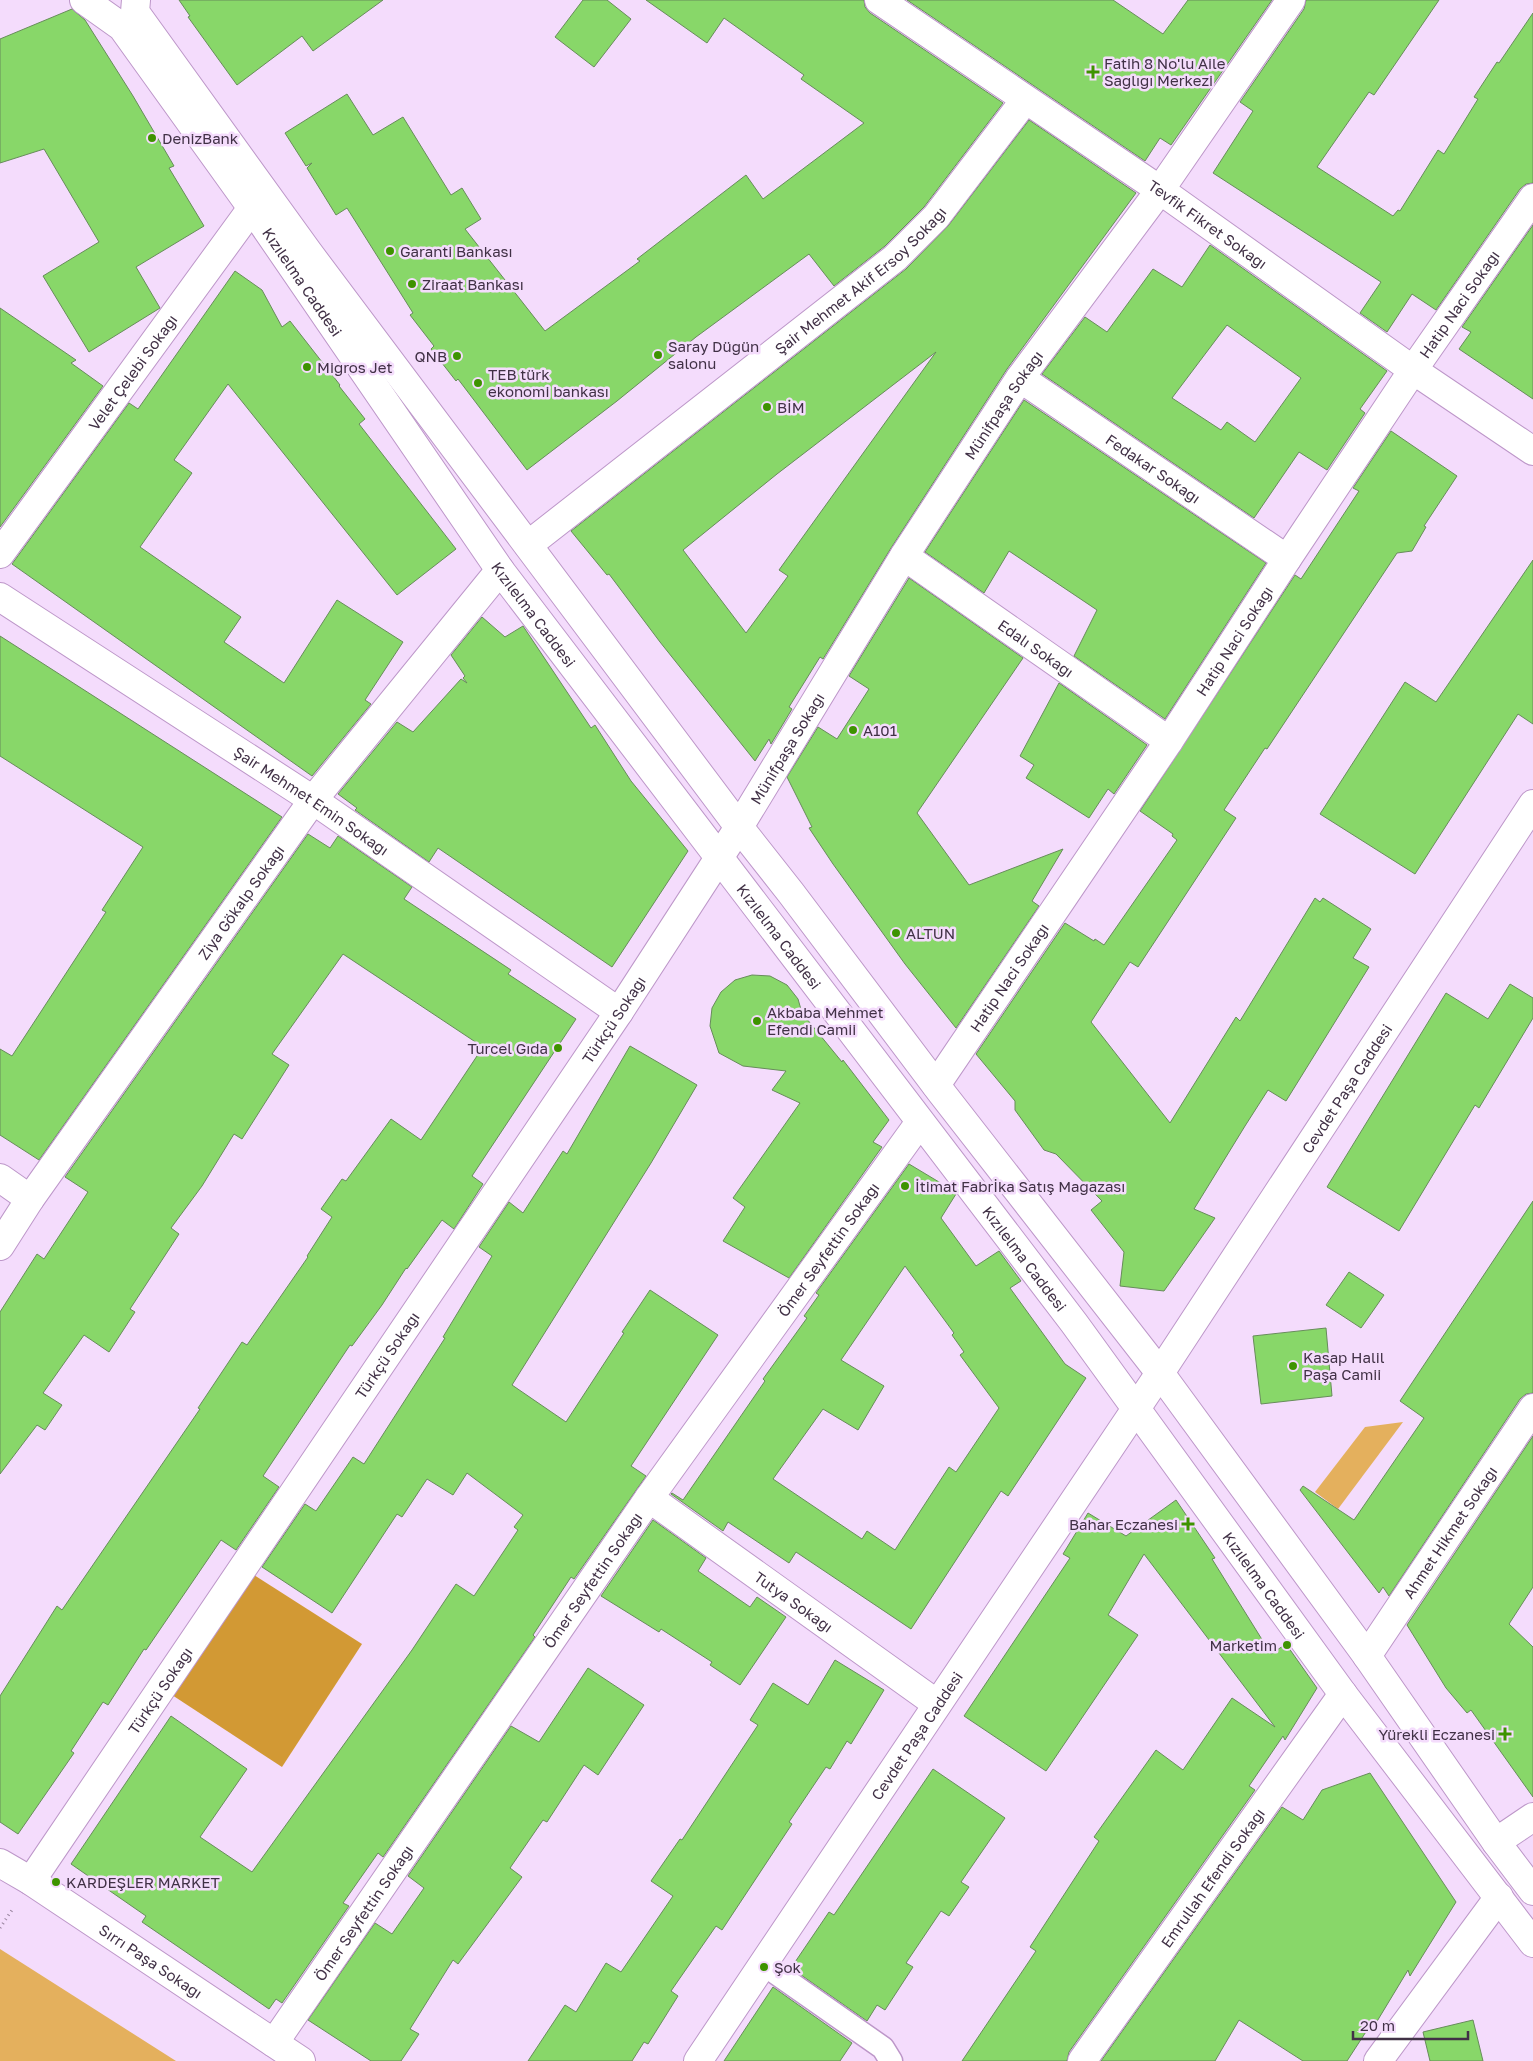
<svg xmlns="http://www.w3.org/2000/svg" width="1533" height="2061" viewBox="0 0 1533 2061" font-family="'Golos Text',sans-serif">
<rect width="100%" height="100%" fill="#f4dcfc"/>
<g fill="#e4b05d">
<polygon points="1403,1422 1338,1509 1315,1492 1365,1427"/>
<polygon points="0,1949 176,2061 0,2061"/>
</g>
<polygon fill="#d29934" points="251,1573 362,1644 282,1767 172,1695"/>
<g fill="#88d769" stroke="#678c5a" fill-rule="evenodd">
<polygon points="179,0 383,0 313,51 302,36 237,85 188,17 190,16"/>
<polygon points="583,0 607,0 631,19 594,67 555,37"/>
<polygon points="646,0 864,0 865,7 870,13 1003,103 924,207 885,246 834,286 809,254 696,337 617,401 527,470 458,379 456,381 431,349 434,346 410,315 413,313 347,208 336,215 307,168 312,163 306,166 285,133 347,94 373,135 403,117 451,195 462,188 481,219 465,229 545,331 640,261 637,259 746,175 763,199 864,123 801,79 804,75 724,18 707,43"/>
<polygon points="907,0 1113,0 1163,34 1188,0 1272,0 1171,145 1160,138 1145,161"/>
<polygon points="1306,0 1439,0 1374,95 1369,92 1317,167 1393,216 1398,210 1400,211 1438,150 1444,154 1478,99 1474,97 1497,62 1499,63 1533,13 1533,183 1526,184 1520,189 1436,310 1412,294 1387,332 1360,313 1381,282 1213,173 1253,111 1240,102 1304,9"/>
<polygon points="72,9 85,20 133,96 174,166 169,168 204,226 136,267 160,308 89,352 43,276 99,242 44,149 0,163 0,39"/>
<path d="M1029 120 1136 193 1007 369 891 548 823 659 820 657 789 707 792 709 771 744 769 739 755 761 660 642 609 574 607 575 571 531 906 269 948 226ZM936 352 779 570 788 576 746 633 683 550 777 474Z"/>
<polygon points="1533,225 1533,399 1459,349 1471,332 1462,327"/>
<path d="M1210 245 1387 371 1360 409 1365 413 1327 470 1299 452 1254 518 1042 374 1085 317 1107 332 1153 269 1182 287ZM1227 325 1301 378 1255 442 1227 422 1221 430 1172 398Z"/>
<polygon points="235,271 262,290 282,327 290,321 340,385 339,386 365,419 359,424 456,549 397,595 228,384 174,460 192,473 140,547 241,617 224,642 284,683 337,600 403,642 365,700 371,704 312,776 12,564 129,403 138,409"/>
<polygon points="0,308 76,360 71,363 103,386 0,527"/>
<polygon points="1024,400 1266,563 1165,719 1074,656 1097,610 1009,551 984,593 925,552"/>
<polygon points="1391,431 1457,476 1424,526 1426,527 1412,551 1397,553 1267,749 1265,748 1224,810 1236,818 1138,967 1130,962 1091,1022 1170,1123 1236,1017 1240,1021 1315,898 1320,902 1323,898 1371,929 1353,958 1369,967 1286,1101 1268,1090 1245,1126 1194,1209 1215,1218 1164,1291 1120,1286 1124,1252 1091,1210 1102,1201 1056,1154 1044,1150 1015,1110 1015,1101 976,1054 1065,923 1094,941 1095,939 1104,945 1177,840 1172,836 1173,834 1140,811 1295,575 1301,579 1359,491 1353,488"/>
<polygon points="1533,560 1533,724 1518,714 1415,874 1320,814 1405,682 1436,702"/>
<polygon points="909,578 1023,658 917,813 969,885 1063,849 1032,901 1039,906 956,1028 905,964 833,864 809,828 812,827 787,777 818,727 837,739 869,689 849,676"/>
<polygon points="482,617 505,637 523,626 591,728 595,725 631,781 688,851 612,967 438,848 429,862 355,810 357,808 338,794 397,722 413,732 461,679 467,683 463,678 465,676 451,655"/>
<polygon points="0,636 282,817 39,1160 0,1135 0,1049 12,1056 106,912 102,910 143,847 0,756"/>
<polygon points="1059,683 1147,745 1114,794 1108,789 1089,818 1026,778 1034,765 1020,756"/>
<polygon points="308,834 330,848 338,836 412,887 404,899 511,970 508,974 576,1019 472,1176 483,1184 454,1229 442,1220 407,1269 406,1268 382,1305 352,1346 350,1345 263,1476 279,1487 236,1550 221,1540 146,1650 144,1649 108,1705 103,1702 71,1751 74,1753 18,1834 0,1822 0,1696 57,1606 62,1610 200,1409 198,1408 242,1342 247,1345 308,1257 307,1256 332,1217 321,1209 342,1179 346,1181 391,1119 421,1140 483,1047 343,954 272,1054 289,1065 242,1139 234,1134 202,1186 171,1228 179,1234 130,1309 135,1312 109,1352 84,1335 43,1393 62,1405 45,1430 37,1425 0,1474 0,1312 37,1254 44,1259 88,1192 65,1177"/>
<polygon points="752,975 770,976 787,985 798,999 802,1013 842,1062 843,1060 889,1120 873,1142 882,1147 789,1278 723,1241 745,1207 733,1198 800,1103 772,1090 786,1071 743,1066 719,1053 710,1026 712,1008 721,992 735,980"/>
<polygon points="1510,984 1533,998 1533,1018 1479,1108 1475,1105 1399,1231 1327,1187 1446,993 1488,1019"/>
<polygon points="630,1046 697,1085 651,1163 512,1385 566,1422 624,1333 622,1332 650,1290 718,1335 631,1466 646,1476 574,1579 571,1577 533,1635 535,1637 383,1857 378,1853 343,1903 349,1906 282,2003 276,1999 269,2009 142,1922 146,1916 71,1864 171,1716 247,1769 200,1837 252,1872 412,1650 456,1584 474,1596 518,1530 514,1527 523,1515 467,1473 453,1495 427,1479 402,1517 397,1514 332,1613 262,1567 305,1504 316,1511 353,1457 364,1464 445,1338 443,1337 492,1256 479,1247 509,1202 523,1213 563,1151 567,1154"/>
<path d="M909 1164 954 1191 956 1194 941 1218 976 1266 999 1251 1021 1281 1010 1288 1065 1364 1086 1378 1008 1496 1001 1491 911 1629 796 1552 789 1563 728 1522 723 1531 671 1494 672 1493 683 1500 765 1381 763 1379 807 1318 804 1316 819 1295 816 1293ZM905 1266 954 1333 952 1335 964 1352 960 1355 999 1408 956 1472 949 1467 895 1550 867 1531 862 1539 773 1479 823 1409 858 1430 884 1386 841 1360Z"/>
<polygon points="1533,1201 1533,1393 1526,1394 1520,1399 1389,1596 1383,1587 1379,1593 1300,1490 1303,1486 1354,1520 1424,1418 1400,1401"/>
<polygon points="1349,1272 1384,1295 1361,1328 1326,1305"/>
<polygon points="1326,1328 1332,1396 1261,1404 1253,1336"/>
<polygon points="1533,1436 1533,1587 1509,1624 1533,1647 1533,1797 1471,1710 1467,1713 1446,1688 1407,1625"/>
<polygon points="1176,1500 1215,1558 1212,1559 1271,1654 1286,1644 1317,1688 1285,1740 1283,1736 1249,1786 1255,1790 1069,2052 1067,2061 962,2061 1036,1951 1030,1947 1099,1841 1094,1837 1156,1750 1183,1770 1232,1698 1275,1727 1144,1554 1108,1615 1138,1635 1046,1771 964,1716 1070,1558 1063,1554 1088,1513 1126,1536"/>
<polygon points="653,1520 706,1558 698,1571 750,1607 757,1597 786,1617 740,1685 710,1665 712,1662 661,1629 659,1632 601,1596"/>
<polygon points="835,1660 884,1690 851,1744 847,1741 830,1769 826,1767 789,1822 792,1824 722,1930 716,1926 671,1991 678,1996 648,2044 644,2042 632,2061 528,2061 565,2005 576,2012 606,1963 621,1972 673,1896 651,1881 680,1839 682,1840 758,1725 750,1720 773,1683 808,1705"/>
<polygon points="588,1668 644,1705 598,1775 584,1765 547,1822 543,1820 510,1868 522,1877 458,1964 453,1960 410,2029 419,2034 401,2061 371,2061 308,2020 375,1923 392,1934 424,1888 408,1876 511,1726 539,1742"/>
<polygon points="933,1769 1005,1818 961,1882 969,1887 949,1916 941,1911 906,1963 913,1967 885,2010 877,2005 867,2021 791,1968 829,1912 834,1915"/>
<polygon points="1370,1773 1456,1902 1410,1976 1408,1970 1376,2023 1373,2021 1347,2061 1303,2061 1239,2020 1215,2061 1101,2061 1282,1807 1303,1820 1322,1790"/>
<polygon points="773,1987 852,2043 840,2061 724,2061"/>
<polygon points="1473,2020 1483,2061 1430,2061 1423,2032"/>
</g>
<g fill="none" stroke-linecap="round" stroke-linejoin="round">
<g stroke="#bd97c9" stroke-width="25">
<polyline id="lane" points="763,1964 883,2048 891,2061"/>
</g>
<g stroke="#bd97c9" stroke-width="30">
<g id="street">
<path id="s1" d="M879 0 1160 190 1413 370 1533 451"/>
<path id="s2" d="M1020 378 1287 559"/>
<path id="s3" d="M528 545 895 258 936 217 1025 100"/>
<path id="s4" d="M0 554 252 208 261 188"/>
<path id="s5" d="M904 556 1169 741"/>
<path id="s6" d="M0 597 313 800 619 1012"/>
<path id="s7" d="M936 1085 1169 741 1287 559 1413 370 1533 198"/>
<polyline points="0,1178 30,1199"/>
<path id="s8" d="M0 1246 30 1199 313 800 500 570"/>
<path id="s9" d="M649 1498 937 1704"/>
<path id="s10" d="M1367 1656 1533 1408"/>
<polyline points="1496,1842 1533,1817"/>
<path id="s11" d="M0 1863 31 1881 301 2061"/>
<path id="s12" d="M31 1881 619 1012 739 827 904 556 1020 378 1160 190 1291 0"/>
<path id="s13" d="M274 2043 649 1498 920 1122"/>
<path id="s14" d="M1082 2061 1343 1694"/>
<polyline points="1378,2061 1499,1897"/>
</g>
</g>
<g stroke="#bd97c9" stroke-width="30">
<g id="secondary">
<path id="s15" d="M84 0 122 27 252 208 500 570 1074 1323 1343 1694 1533 1943"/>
<polyline points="136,0 135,12 308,252 739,827 791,893 941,1092 1160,1373 1367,1656 1496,1842 1533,1891"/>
<path id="s16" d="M698 2061 1160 1373 1533 804"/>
</g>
</g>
<polyline stroke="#98849e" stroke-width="3" stroke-dasharray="1 4" stroke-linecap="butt" points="0,1928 12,1910"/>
<use href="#lane" stroke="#fff" stroke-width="22"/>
<use href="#street" stroke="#fff" stroke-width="28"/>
<use href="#secondary" stroke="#fff" stroke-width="28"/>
</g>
<g fill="#3e9300" stroke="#f4dcfc" stroke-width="2">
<path d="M1090.5 64.5h5v5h5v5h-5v5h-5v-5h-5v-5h5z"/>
<circle cx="152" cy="138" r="5"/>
<circle cx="390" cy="251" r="5"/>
<circle cx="412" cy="284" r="5"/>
<circle cx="658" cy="355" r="5"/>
<circle cx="457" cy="356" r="5"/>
<circle cx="307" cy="367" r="5"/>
<circle cx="478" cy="383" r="5"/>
<circle cx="767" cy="407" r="5"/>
<circle cx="853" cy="730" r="5"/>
<circle cx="896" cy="933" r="5"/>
<circle cx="757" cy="1021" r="5"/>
<circle cx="558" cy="1048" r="5"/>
<circle cx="905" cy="1186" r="5"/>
<circle cx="1293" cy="1366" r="5"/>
<path d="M1185.5 1516.5h5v5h5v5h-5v5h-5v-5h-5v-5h5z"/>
<circle cx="1287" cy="1645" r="5"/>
<path d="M1502.5 1726.5h5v5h5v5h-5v5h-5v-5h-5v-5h5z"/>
<circle cx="56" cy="1882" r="5"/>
<circle cx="764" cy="1967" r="5"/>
</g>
<g text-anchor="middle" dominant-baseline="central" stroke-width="5" stroke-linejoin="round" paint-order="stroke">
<g font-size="15" fill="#413146" stroke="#f4dcfc" text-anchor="start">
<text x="1104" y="63">Fatih 8 No'lu Aile<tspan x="1104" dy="17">Sağlığı Merkezi</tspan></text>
<text x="162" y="138">DenizBank</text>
<text x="400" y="251">Garanti Bankası</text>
<text x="422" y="284">Ziraat Bankası</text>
<text x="668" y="346">Saray Düğün<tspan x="668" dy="17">salonu</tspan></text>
<text x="447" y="356" text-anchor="end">QNB</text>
<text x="317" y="367">Migros Jet</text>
<text x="488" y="374">TEB türk<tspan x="488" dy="17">ekonomi bankası</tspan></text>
<text x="777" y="407">BİM</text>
<text x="863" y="730">A101</text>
<text x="906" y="933">ALTUN</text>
<text x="767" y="1012">Akbaba Mehmet<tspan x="767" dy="17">Efendi Camii</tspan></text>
<text x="548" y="1048" text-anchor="end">Turcel Gıda</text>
<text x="915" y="1186">İtimat Fabrİka Satış Mağazası</text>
<text x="1303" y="1357">Kasap Halil<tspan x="1303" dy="17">Paşa Camii</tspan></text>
<text x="1178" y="1524" text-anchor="end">Bahar Eczanesi</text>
<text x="1277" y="1645" text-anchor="end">Marketim</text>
<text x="1495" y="1734" text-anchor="end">Yürekli Eczanesi</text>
<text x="66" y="1882">KARDEŞLER MARKET</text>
<text x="774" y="1967">Şok</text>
</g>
<g font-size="15" fill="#413146" stroke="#f4dcfc">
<text stroke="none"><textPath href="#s1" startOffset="398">Tevfik Fikret Sokağı</textPath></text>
<text stroke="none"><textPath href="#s3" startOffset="425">Şair Mehmet Akif Ersoy Sokağı</textPath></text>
<text stroke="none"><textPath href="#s15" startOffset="359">Kızılelma Caddesi</textPath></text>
<text stroke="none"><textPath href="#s7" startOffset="940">Hatip Naci Sokağı</textPath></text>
<text stroke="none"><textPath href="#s4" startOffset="225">Velet Çelebi Sokağı</textPath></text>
<text stroke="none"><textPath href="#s12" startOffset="1768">Münifpaşa Sokağı</textPath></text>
<text stroke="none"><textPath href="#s2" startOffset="161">Fedakar Sokağı</textPath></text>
<text stroke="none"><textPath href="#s15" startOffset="764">Kızılelma Caddesi</textPath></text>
<text stroke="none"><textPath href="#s7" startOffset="535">Hatip Naci Sokağı</textPath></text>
<text stroke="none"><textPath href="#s5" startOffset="161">Edalı Sokağı</textPath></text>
<text stroke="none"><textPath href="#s12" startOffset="1362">Münifpaşa Sokağı</textPath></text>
<text stroke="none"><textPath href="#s6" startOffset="372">Şair Mehmet Emin Sokağı</textPath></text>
<text stroke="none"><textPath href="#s8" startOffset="420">Ziya Gökalp Sokağı</textPath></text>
<text stroke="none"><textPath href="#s15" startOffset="1169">Kızılelma Caddesi</textPath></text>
<text stroke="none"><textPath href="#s7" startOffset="130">Hatip Naci Sokağı</textPath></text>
<text stroke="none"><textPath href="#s12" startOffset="1040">Türkçü Sokağı</textPath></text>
<text stroke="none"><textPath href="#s16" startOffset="1169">Cevdet Paşa Caddesi</textPath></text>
<text stroke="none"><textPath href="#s13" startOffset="968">Ömer Seyfettin Sokağı</textPath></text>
<text stroke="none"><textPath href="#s15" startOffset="1574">Kızılelma Caddesi</textPath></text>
<text stroke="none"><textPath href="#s12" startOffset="635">Türkçü Sokağı</textPath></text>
<text stroke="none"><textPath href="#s10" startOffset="149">Ahmet Hikmet Sokağı</textPath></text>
<text stroke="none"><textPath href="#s13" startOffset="562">Ömer Seyfettin Sokağı</textPath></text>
<text stroke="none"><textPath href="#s15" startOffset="1979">Kızılelma Caddesi</textPath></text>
<text stroke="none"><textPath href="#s9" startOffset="178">Tutya Sokağı</textPath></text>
<text stroke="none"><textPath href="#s12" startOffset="230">Türkçü Sokağı</textPath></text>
<text stroke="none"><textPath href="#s16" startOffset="392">Cevdet Paşa Caddesi</textPath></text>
<text stroke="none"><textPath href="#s14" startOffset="225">Emrullah Efendi Sokağı</textPath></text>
<text stroke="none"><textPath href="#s13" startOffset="158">Ömer Seyfettin Sokağı</textPath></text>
<text stroke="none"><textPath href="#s11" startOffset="180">Sırrı Paşa Sokağı</textPath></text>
</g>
</g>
<path d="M1353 2031v8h115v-8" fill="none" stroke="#413146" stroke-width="2.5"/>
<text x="1360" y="2031" font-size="15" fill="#413146" stroke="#f4dcfc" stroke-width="4" paint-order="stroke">20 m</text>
</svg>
